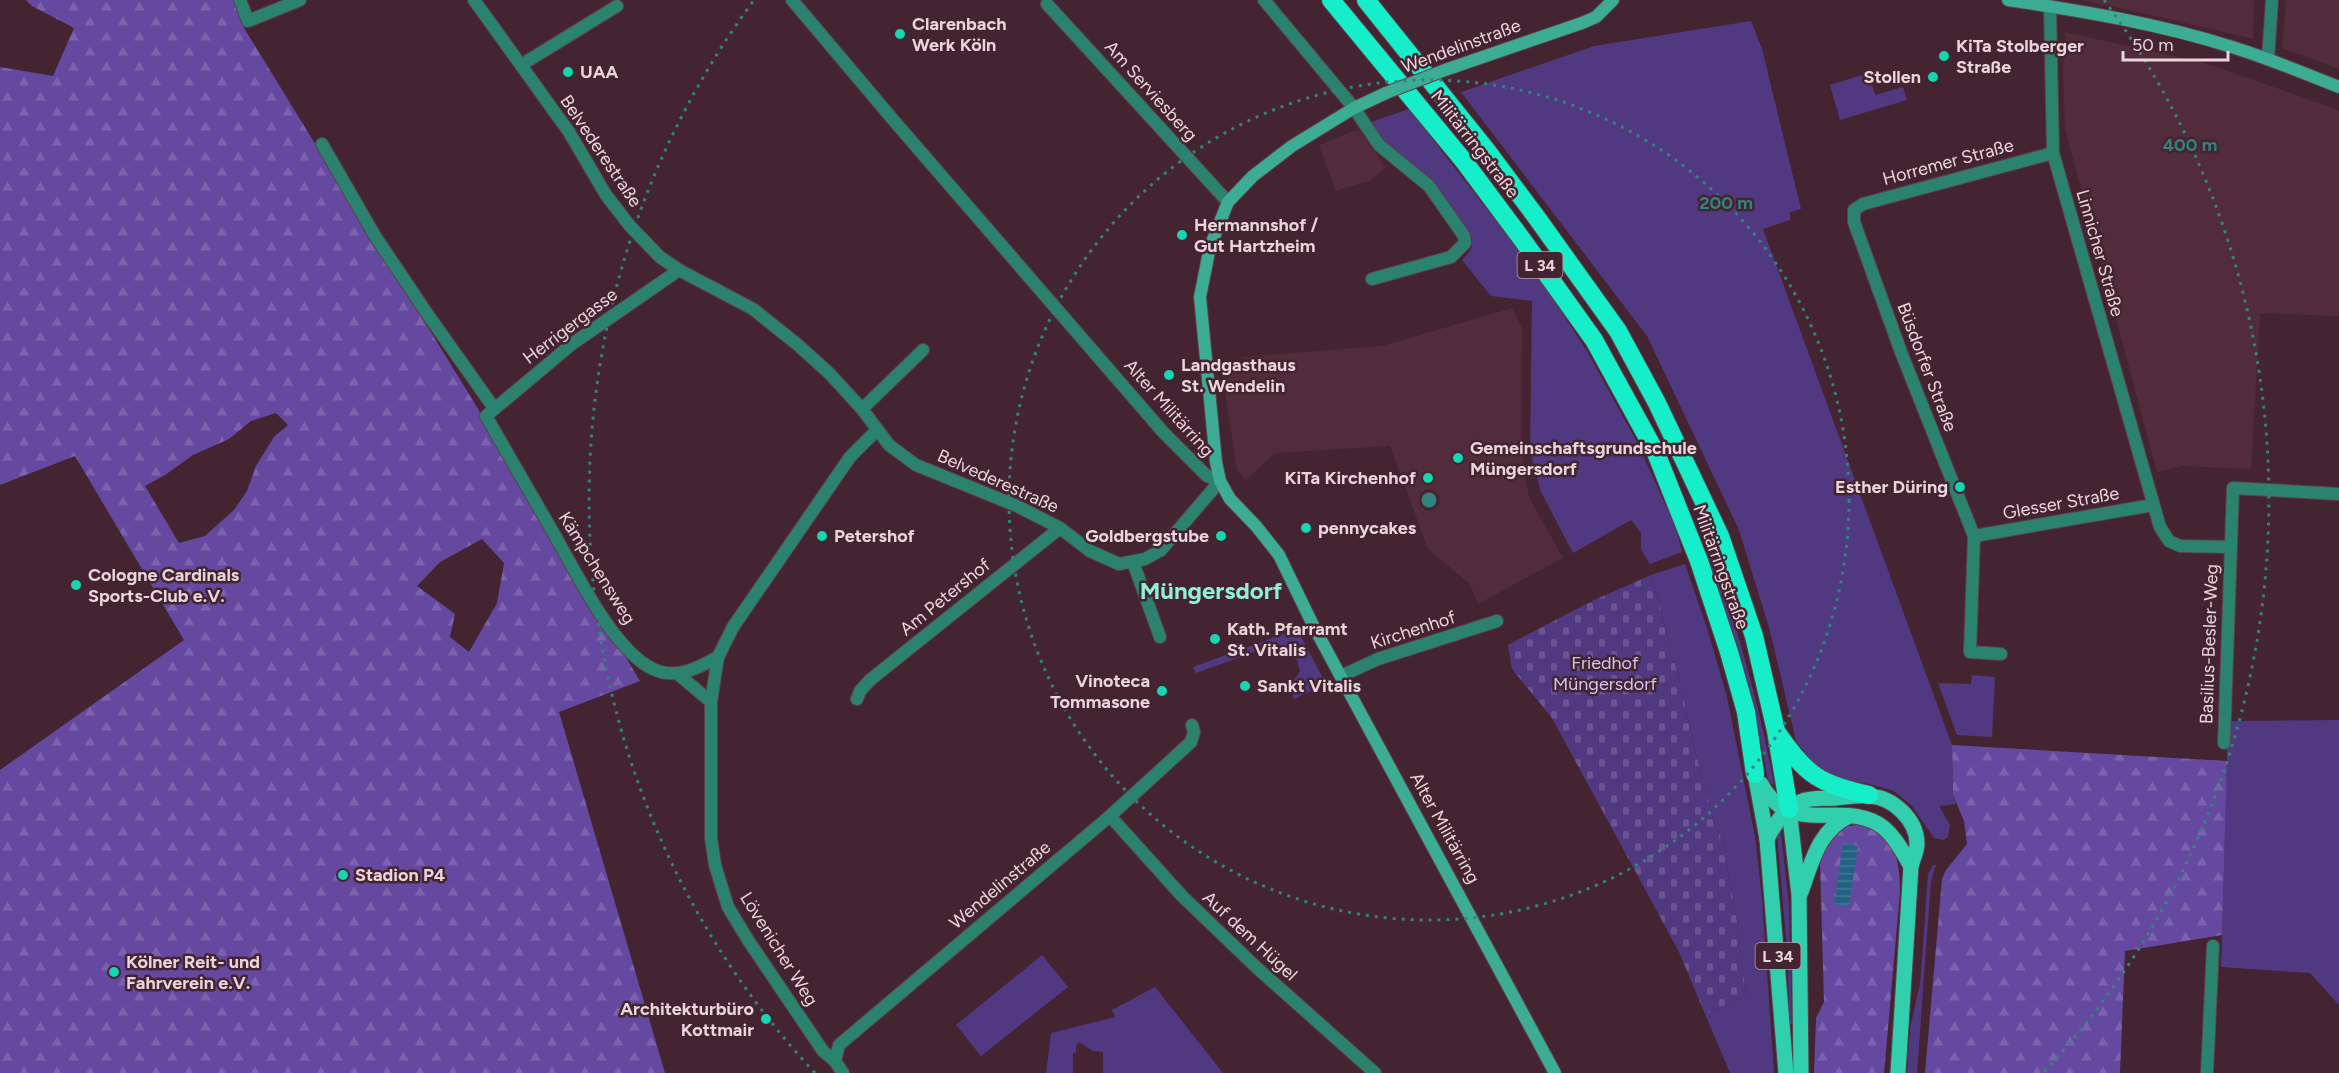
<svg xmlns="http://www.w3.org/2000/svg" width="2339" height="1073" viewBox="0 0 2339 1073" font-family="Figtree,sans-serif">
<defs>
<pattern id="forest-firs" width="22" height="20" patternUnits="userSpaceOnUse" patternTransform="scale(1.5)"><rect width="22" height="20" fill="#6549a0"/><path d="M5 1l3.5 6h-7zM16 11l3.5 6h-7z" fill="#7b62ad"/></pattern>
<pattern id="cemetery-stones" width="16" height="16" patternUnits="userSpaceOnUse" patternTransform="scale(1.5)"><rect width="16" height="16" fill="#513982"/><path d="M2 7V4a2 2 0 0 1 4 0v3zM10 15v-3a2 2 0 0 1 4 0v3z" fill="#6a5593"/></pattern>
<pattern id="water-rules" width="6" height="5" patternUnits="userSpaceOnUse" patternTransform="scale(1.5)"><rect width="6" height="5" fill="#246283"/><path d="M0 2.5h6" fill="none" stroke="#447894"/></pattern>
</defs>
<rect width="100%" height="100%" fill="#432430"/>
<g fill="#522c3b">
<polygon points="2081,0 2254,0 2253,39 2155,16"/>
<polygon points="2286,0 2339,0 2339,69 2282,48"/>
<polygon points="2065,32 2205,63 2339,110 2339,316 2260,313 2251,469 2183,466 2157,472 2065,129 2063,69"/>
<polygon points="1353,131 1360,131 1386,168 1369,181 1336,191 1319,145"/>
<polygon points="1512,308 1522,328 1521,453 1529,497 1563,558 1478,604 1470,584 1428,549 1390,446 1275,453 1246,480 1237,470 1222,372 1244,369 1243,357 1382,346"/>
</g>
<g fill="#513982">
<polygon points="1751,21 1762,49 1801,209 1790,212 1790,220 1763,229 1952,745 1953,795 1956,804 1939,806 1950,825 1948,837 1944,840 1934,838 1912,806 1894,791 1869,784 1843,780 1818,769 1796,741 1770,631 1739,530 1647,336 1461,92 1594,46"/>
<polygon points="1869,73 1875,95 1903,87 1907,100 1840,120 1830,85"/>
<path d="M1409 109 1534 270 1587 351 1638 444 1676 528 1682 552 1650 564 1641 549V533L1631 520 1573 553 1541 492 1530 451 1532 301 1491 296 1462 260C1471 251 1475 246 1470 233L1437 186 1384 142 1371 122Z"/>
<path d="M1712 551C1737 628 1760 705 1774 785L1768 782C1756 703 1732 628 1706 553Z"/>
<polygon points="1685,564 1708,631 1727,697 1755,836 1762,898 1774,1073 1730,1073 1705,1014 1746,996 1737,922 1723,843 1714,821 1702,780 1678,675 1651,575"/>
<polygon points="1297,629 1326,684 1294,699 1290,686 1300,671 1297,660 1286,655 1274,645 1196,673 1193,667"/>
<polygon points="1972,675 1995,677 1992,737 1957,735 1938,683 1971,684"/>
<polygon points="2339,720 2339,1005 2310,973 2221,967 2228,721"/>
<polygon points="1778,831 1781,833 1789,905 1792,1024 1789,1024 1788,961 1777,835"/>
<polygon points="1933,865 1936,865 1931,881 1917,1073 1907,1073 1910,1028 1920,984 1928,874"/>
<polygon points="1042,955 1068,987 981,1056 956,1025"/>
<polygon points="1155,987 1223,1073 1103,1073 1103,1052 1093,1051 1079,1042 1076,1046 1076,1052 1073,1053 1073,1073 1046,1073 1051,1033 1115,1017 1112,1010"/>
</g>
<g fill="url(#forest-firs)" fill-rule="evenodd">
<path d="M26 0H235L244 28 472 399 640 681 559 712 665 1073H0V770L184 640 75 456 0 485V67L53 76 74 28 32 6ZM276 413 288 425 274 437 256 466 247 491 234 510 205 536 179 543 145 486 165 475 193 455 229 439 251 421ZM482 539 504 563 497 603 469 652 450 637 455 614 417 586 440 562Z"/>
<polygon points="1952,745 2227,761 2222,935 2125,951 2120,1073 1925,1073 1942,879 1946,870 1967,844 1964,821 1953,795"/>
<path d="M1863 824C1895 839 1900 858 1900 892L1884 1073H1814L1816 1018 1824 1002 1820 863 1823 849 1842 827Z"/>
</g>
<polygon fill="url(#cemetery-stones)" points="1651,575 1678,675 1702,780 1714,821 1723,843 1737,922 1746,996 1705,1014 1679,952 1552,718 1512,669 1508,645 1592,601"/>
<polygon fill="url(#water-rules)" points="1843,843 1858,846 1849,906 1834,904"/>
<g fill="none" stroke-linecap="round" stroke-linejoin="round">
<g stroke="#5e404c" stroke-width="14">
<g id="street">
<polyline points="240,0 248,21 300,0"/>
<polyline points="474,0 569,132 606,195 630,226 660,257 679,270 753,309 798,345 830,374 862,409 889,445 916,465 1017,506 1060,528 1090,551 1119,564 1145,559 1161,550 1220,481 1207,476 1163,432 895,122 792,0"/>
<polyline points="1264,0 1354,108 1379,145 1429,186 1464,236 1465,243 1451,257 1372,279"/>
<polyline points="1047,4 1228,202"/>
<polyline points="2050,6 2053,153 2160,527 2169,541 2180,546 2231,547"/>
<polyline points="2268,59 2272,0"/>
<polyline points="521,65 617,6"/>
<polyline points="322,144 375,236 426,312 494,408"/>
<path d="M679 270 572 344 486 416C507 453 529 490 550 527 573 566 612 650 653 669 676 680 698 668 718 657"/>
<polyline points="862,409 923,350"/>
<polyline points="1974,536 2153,505"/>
<polyline points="1133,562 1160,637"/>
<polyline points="2001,654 1970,652 1974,536 1901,352 1854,222 1854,210 1863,204 2053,153"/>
<polyline points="678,674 711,702"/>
<polyline points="1341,676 1378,659 1497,621"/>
<polyline points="857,699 860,691 870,680 1060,528"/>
<polyline points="2224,743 2233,488 2339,494"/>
<polyline points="1110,816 1182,896 1256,967 1375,1073"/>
<polyline points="835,1061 823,1051 748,940 728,907 715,865 711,838 711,702 718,657 733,627 850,457 877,430"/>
<polyline points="843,1073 835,1061 839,1045 1110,816 1191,742 1194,732 1192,725"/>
<polyline points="2207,1073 2213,946"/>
</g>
</g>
<g stroke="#5e404c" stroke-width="14">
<g id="secondary">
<path d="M2008 0C2083 11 2160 24 2232 47 2268 58 2303 73 2339 87"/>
<polyline points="1445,70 1582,23 1596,17 1613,0"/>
<polyline points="1386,93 1354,108 1292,146 1253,176 1228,202 1210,247 1200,297 1216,462 1220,481 1230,499 1256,526 1279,555 1314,627 1555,1073"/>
</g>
</g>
<g stroke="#5e404c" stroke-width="17">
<g id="primary">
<polyline points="1755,774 1767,839 1786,1073"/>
<path d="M1761 784C1791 840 1846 797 1884 828 1896 838 1903 853 1911 866"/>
<polyline points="1789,809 1799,895 1801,1073"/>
<path d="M1767 839C1774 825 1784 809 1800 802 1810 797 1825 799 1836 798 1847 797 1858 795 1869 796 1892 797 1917 819 1917 844 1917 851 1913 859 1911 866L1898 1073"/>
<path d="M1801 892C1812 862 1818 831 1849 816"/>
</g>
</g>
<g stroke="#5e404c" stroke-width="20">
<g id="highway">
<polyline points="1331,0 1463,160 1524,242 1594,340 1656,453 1699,561 1729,652 1746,712 1755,774"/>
<polyline points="1366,0 1487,151 1537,218 1618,331 1657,403 1720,536 1754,636 1776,731 1789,809"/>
<path d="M1778 734C1807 776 1820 784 1869 795"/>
</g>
</g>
<use href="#street" stroke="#2a826f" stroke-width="12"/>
<use href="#secondary" stroke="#3dac94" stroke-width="12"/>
<use href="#primary" stroke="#32cfaf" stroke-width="15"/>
<use href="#highway" stroke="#16eec9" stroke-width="18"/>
<g stroke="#5e404c" stroke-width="14" stroke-linecap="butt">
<polyline id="secondary-bridge" points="1386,93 1445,70"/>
</g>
<use href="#secondary-bridge" stroke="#3dac94" stroke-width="12"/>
</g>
<g fill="none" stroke="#30847e" stroke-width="3" stroke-dasharray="3 6">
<circle cx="1429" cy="500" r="420"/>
<path d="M815 1073A840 840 0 0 1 754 0M2104 0A840 840 0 0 1 2043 1073"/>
</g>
<g fill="#15d5b3" stroke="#432430" stroke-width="2">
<circle cx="900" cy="34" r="6"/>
<circle cx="1944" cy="56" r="6"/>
<circle cx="568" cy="72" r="6"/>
<circle cx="1933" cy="77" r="6"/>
<circle cx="1182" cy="235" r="6"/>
<circle cx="1169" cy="375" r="6"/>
<circle cx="1458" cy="458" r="6"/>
<circle cx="1428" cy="478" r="6"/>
<circle cx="1960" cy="487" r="6"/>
<circle cx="1306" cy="528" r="6"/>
<circle cx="822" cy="536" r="6"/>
<circle cx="1221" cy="536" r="6"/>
<circle cx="76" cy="585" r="6"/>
<circle cx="1215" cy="639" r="6"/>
<circle cx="1245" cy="686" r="6"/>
<circle cx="1162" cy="691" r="6"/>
<circle cx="343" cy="875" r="6"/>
<circle cx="114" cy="972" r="6"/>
<circle cx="766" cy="1019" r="6"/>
</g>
<g text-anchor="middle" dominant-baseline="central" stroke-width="5" stroke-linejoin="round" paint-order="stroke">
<g fill="#432430" stroke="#b9a0a8" stroke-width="1.5">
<rect x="1517.5" y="252" width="45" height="26" rx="4.5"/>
<rect x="1755.5" y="943" width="45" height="26" rx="4.5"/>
</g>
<g font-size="16" font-weight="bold" fill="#ebd5dc">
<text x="1540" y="265">L 34</text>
<text x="1778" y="956">L 34</text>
</g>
<g font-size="18" font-weight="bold" fill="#ebd5dc" stroke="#432430" text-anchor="start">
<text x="912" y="24">Clarenbach<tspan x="912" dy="21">Werk Köln</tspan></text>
<text x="1956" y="46">KiTa Stolberger<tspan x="1956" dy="21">Straße</tspan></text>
<text x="580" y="72">UAA</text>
<text x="1921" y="77" text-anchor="end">Stollen</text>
<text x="1194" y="225">Hermannshof /<tspan x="1194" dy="21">Gut Hartzheim</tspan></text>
<text x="1181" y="365">Landgasthaus<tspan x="1181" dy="21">St. Wendelin</tspan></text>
<text x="1470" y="448">Gemeinschaftsgrundschule<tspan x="1470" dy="21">Müngersdorf</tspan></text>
<text x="1416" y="478" text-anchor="end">KiTa Kirchenhof</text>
<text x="1948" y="487" text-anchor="end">Esther Düring</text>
<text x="1318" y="528">pennycakes</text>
<text x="834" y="536">Petershof</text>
<text x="1209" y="536" text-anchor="end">Goldbergstube</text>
<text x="88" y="575">Cologne Cardinals<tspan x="88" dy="21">Sports-Club e.V.</tspan></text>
<text x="1227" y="629">Kath. Pfarramt<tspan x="1227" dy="21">St. Vitalis</tspan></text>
<text x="1150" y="681" text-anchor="end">Vinoteca<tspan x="1150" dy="21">Tommasone</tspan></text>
<text x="1257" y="686">Sankt Vitalis</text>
<text x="355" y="875">Stadion P4</text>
<text x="126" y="962">Kölner Reit- und<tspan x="126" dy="21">Fahrverein e.V.</tspan></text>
<text x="754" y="1009" text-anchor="end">Architekturbüro<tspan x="754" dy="21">Kottmair</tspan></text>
</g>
<g font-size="18" fill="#ebd5dc" stroke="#432430">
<text transform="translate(1461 46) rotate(-20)">Wendelinstraße</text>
<text transform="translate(1151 91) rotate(48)">Am Serviesberg</text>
<text transform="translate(1475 144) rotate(52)">Militärringstraße</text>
<text transform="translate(601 151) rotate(56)">Belvederestraße</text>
<text transform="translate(1948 162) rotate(-15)">Horremer Straße</text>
<text transform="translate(2100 253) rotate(74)">Linnicher Straße</text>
<text transform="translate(570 326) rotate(-37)">Herrigergasse</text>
<text transform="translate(1927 367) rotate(69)">Büsdorfer Straße</text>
<text transform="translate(1169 408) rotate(48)">Alter Militärring</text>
<text transform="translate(998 481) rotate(24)">Belvederestraße</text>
<text transform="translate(2061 503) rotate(-10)">Glesser Straße</text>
<text transform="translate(1721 567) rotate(70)">Militärringstraße</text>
<text transform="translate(597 568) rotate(58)">Kämpchensweg</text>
<text transform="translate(945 597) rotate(-39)">Am Petershof</text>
<text transform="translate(1413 630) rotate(-18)">Kirchenhof</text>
<text transform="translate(2209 644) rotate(-88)">Basilius-Besler-Weg</text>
<text transform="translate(1445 828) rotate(61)">Alter Militärring</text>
<text transform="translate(1000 885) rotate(-40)">Wendelinstraße</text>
<text transform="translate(1250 936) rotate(43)">Auf dem Hügel</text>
<text transform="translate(779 949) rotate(58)">Lövenicher Weg</text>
</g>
<g font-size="18" fill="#d0c5f4" stroke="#432430">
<text x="1605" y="663">Friedhof<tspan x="1605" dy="21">Müngersdorf</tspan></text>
</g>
<g font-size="24" font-weight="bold" fill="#8ef0d6" stroke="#432430">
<text x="1211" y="590">Müngersdorf</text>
</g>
</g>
<circle cx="1429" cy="500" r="9" fill="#30847e" stroke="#432430" stroke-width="3"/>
<g font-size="18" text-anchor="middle" font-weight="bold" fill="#30847e" stroke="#432430" stroke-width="5" stroke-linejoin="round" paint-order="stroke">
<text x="2190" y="151">400 m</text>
<text x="1726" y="209">200 m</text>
</g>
<path d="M2123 51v9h105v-9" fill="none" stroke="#ebd5dc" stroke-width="3"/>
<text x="2132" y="51" font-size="18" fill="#ebd5dc" stroke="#432430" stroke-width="4.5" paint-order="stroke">50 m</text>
</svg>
